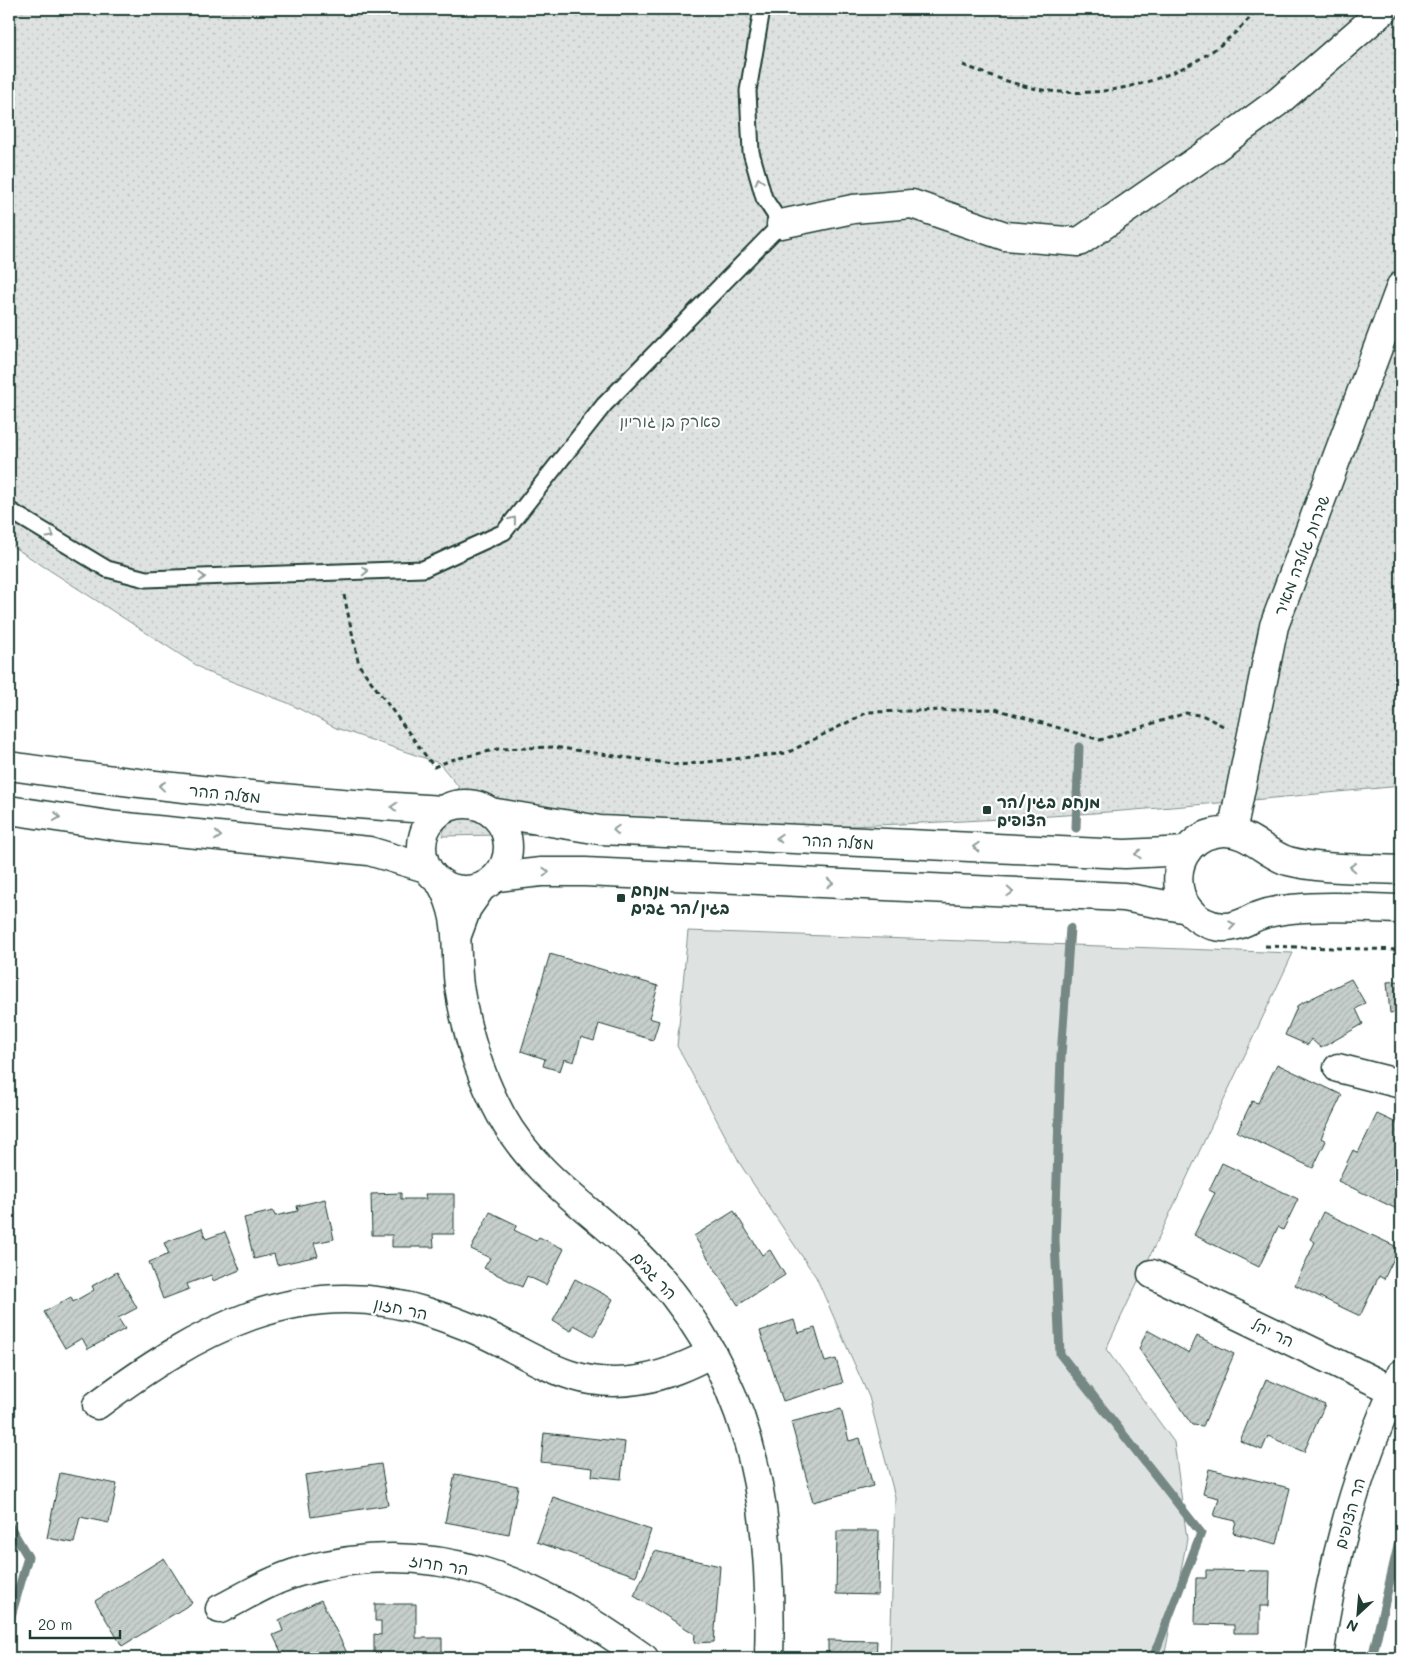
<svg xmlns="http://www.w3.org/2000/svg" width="1410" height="1667" viewBox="0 0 1410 1667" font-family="Mali,'Playpen Sans Hebrew',sans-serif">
<defs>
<pattern id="park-dots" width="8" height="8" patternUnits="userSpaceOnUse" patternTransform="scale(1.25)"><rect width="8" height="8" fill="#dee3e2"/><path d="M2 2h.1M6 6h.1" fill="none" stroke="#bec4c2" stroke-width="1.8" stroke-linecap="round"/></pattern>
<pattern id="building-hatch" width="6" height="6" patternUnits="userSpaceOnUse" patternTransform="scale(1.25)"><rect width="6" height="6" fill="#c7cfcc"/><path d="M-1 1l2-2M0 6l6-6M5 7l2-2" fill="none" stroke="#aab3b0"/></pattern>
</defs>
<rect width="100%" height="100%" fill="#fff"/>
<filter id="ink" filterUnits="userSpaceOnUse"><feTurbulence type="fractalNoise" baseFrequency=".02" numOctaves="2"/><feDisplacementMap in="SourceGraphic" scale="10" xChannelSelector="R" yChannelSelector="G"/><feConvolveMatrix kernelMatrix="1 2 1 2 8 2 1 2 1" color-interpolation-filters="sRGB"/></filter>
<g filter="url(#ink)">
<polygon fill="#dee3e2" stroke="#7e908b" points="688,931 1293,953 1106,1349 1174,1442 1187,1539 1164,1658 890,1658 895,1497 869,1397 816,1277 742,1167 677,1046"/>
<path fill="url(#park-dots)" stroke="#7e908b" d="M9 9H1401V786C1255 800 1110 814 963 821 790 830 616 833 442 836L459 787 439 763 336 728 288 703 207 672 9 544Z"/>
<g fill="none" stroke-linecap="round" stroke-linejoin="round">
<g stroke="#758883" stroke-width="9">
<polyline points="1076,828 1079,747"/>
<polyline points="1070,928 1061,1056 1055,1240 1060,1354 1201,1533 1153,1658"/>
<polyline points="9,1525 28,1557 9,1623"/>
<polyline points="1372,1658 1401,1533"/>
</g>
</g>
<g fill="url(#building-hatch)" stroke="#1f3d34">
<polygon points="550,954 658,986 649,1018 659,1021 653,1040 599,1024 594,1041 581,1037 574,1062 564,1059 560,1071 543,1066 545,1059 521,1051"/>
<polygon points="1351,979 1365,1003 1356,1009 1363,1024 1321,1048 1311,1039 1308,1045 1285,1035 1298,1005"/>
<polygon points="1401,981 1401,1060 1400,1060 1396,1012 1390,1013 1387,982"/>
<polygon points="1277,1064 1342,1095 1321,1138 1326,1141 1313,1168 1237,1132 1252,1101 1258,1103"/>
<polygon points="1377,1114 1401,1125 1401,1211 1338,1181 1353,1150 1358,1153"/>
<polygon points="1222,1163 1298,1199 1283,1230 1278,1227 1259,1267 1194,1235 1215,1193 1209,1190"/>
<polygon points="401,1193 401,1199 426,1199 425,1194 454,1194 454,1234 433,1234 434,1247 392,1247 392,1235 372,1235 371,1194"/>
<polygon points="325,1199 334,1239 314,1243 318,1256 277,1265 274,1254 254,1259 244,1218 273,1211 275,1216 298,1211 297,1206"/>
<polygon points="734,1211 762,1255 770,1250 785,1275 738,1305 694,1236"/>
<polygon points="490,1212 517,1225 514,1230 536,1241 539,1237 564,1249 546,1285 527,1276 522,1287 484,1268 490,1258 471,1249"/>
<polygon points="1323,1212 1399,1248 1384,1279 1379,1276 1360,1316 1295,1285 1315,1242 1310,1239"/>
<polygon points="202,1228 206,1239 225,1232 240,1270 213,1281 211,1275 187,1284 189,1289 163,1299 149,1262 169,1254 164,1243"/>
<polygon points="117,1272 137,1308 118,1318 125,1329 88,1349 82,1338 65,1348 44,1312 71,1297 73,1302 94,1290 92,1286"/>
<polygon points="575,1279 613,1299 594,1336 574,1325 571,1331 553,1321"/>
<polygon points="794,1320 798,1333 815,1328 825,1362 836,1359 843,1383 783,1401 760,1331"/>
<polygon points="1147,1330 1189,1353 1197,1336 1234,1354 1203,1426 1192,1425 1139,1349"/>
<polygon points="1266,1379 1325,1404 1304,1452 1268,1436 1262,1450 1240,1441"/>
<polygon points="841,1409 849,1441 860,1438 873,1486 813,1502 791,1422"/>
<polygon points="544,1433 625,1442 621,1479 592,1476 593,1468 541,1462"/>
<polygon points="381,1464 388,1505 311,1517 305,1475"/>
<polygon points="1209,1469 1290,1488 1277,1544 1233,1533 1236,1521 1214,1516 1219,1498 1203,1494"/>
<polygon points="60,1473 117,1484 109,1523 80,1517 74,1543 47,1538"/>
<polygon points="455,1474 518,1486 509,1534 445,1522"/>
<polygon points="553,1497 651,1530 636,1576 537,1542"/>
<polygon points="837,1531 879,1531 878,1595 836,1594"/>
<polygon points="655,1551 720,1566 714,1642 694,1643 695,1634 634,1596"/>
<polygon points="164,1558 192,1603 122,1646 95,1601"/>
<polygon points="1206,1570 1270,1571 1269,1606 1260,1606 1260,1633 1234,1633 1234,1625 1195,1624 1196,1578 1206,1578"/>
<polygon points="321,1600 348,1655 341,1658 278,1658 283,1656 273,1635 283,1631 279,1620"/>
<polygon points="375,1604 416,1604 416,1638 442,1638 442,1658 374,1657 374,1634 381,1635 381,1621 375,1621"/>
<polygon points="828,1640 877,1641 876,1658 828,1658"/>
</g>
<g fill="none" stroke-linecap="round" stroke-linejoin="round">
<g stroke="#1f3d34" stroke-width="19">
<polyline id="service" points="9,510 107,569 146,579 423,569 504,532 604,405 781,224 764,198 751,152 748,91 762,9"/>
</g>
<g stroke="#1f3d34" stroke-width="31">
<g id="minor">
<polyline points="781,224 853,209 912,204 1005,236 1079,242 1215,148 1279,101 1385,9"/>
<path d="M441 883C462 920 454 947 459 986 466 1032 479 1074 501 1115 534 1175 588 1207 636 1253 751 1366 774 1503 769 1658"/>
<polyline points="457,935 467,908 481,888"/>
<polyline points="1338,1068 1401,1084"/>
<polyline points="1152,1274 1401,1394"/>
<path d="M97 1405C195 1332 300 1271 427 1312 443 1317 460 1323 476 1330 533 1355 571 1391 638 1380 665 1376 689 1365 712 1353"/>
<path d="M220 1609C247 1595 273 1579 302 1571 435 1533 538 1582 644 1658"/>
<path d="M1319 1658C1332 1559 1358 1465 1401 1374"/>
</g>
</g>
<g stroke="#1f3d34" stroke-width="31">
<g id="secondary">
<path d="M9 766C153 787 297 801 442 810"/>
<circle cx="465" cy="847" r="43"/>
<polyline points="9,810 116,826 369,851 426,868"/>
<polyline points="490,812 600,830 1125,854 1187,851"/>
<polyline points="1232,832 1274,626 1401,286"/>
<path d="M1401 870C1365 868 1323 870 1288 861 1265 854 1249 831 1223 832 1164 835 1163 921 1222 927 1236 928 1246 921 1258 916 1269 912 1280 910 1291 909 1327 905 1365 908 1401 909"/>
<polyline points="497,877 541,872 585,872 1124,897 1188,909"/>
</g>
</g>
<g stroke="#1f3d34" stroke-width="3" stroke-dasharray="5 4" stroke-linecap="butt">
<path d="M963 65C992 76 1019 87 1050 91 1125 100 1211 69 1257 9"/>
<polyline points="344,595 359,665 434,767 451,760 498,749 553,747 679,765 787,753 868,712 995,709 1100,740 1186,713 1204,716 1225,727"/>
<polyline points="1265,946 1401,950"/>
</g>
<use href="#service" stroke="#fff" stroke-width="15"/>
<use href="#minor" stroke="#fff" stroke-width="28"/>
<use href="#secondary" stroke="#fff" stroke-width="28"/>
</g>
<defs><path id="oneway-chevron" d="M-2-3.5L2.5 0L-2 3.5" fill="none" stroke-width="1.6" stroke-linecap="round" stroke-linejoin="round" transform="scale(1.25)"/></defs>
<g stroke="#8f9e9a">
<use href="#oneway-chevron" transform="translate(759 181) rotate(-106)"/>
<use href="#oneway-chevron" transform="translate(513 520) rotate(-52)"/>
<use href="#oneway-chevron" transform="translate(51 535) rotate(31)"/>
<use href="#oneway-chevron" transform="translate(365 571) rotate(-2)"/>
<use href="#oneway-chevron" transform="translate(202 577) rotate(-2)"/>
<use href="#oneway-chevron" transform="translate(162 786) rotate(-174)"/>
<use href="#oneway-chevron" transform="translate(394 807) rotate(-176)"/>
<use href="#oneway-chevron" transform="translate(57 817) rotate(8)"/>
<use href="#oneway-chevron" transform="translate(616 830) rotate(-177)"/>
<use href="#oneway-chevron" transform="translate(218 836) rotate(5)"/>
<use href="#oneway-chevron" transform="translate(779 838) rotate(-177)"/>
<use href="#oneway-chevron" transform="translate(976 847) rotate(-177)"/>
<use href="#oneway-chevron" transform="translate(1138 854) rotate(177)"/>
<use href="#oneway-chevron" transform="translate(1353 867) rotate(-177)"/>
<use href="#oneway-chevron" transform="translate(546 872) rotate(-2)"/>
<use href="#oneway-chevron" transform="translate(830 883) rotate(3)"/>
<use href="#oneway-chevron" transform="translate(1010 892) rotate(3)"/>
<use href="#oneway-chevron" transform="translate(1232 925) rotate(-8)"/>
</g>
</g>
<g fill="#1f3d34" stroke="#fff" stroke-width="2">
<rect x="982" y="805" width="10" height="10" rx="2.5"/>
<rect x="616" y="893" width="10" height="10" rx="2.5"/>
</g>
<g text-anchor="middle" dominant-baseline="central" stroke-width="4.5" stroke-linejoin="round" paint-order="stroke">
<g font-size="16" fill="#455e57" stroke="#fff">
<text x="670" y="420">פארק בן גוריון</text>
</g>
<g font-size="16" fill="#1f3d34" stroke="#fff">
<text transform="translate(1301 555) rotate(-69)">שדרות גולדה מאיר</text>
<text transform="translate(225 793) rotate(6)">מעלה ההר</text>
<text transform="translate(838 841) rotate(3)">מעלה ההר</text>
<text transform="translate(655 1275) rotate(48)">הר גבים</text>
<text transform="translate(401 1308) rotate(12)">הר חזון</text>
<text transform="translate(1273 1332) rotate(26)">הר יהל</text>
<text transform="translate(1349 1513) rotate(-74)">הר הצופים</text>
<text transform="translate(439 1564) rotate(9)">הר חרוז</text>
</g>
<g font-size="16" font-weight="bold" fill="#1f3d34" stroke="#fff" text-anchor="start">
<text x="997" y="801">מנחם בגין/הר<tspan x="997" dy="18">הצופים</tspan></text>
<text x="631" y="889">מנחם<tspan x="631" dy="18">בגין/הר גבים</tspan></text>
</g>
</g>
<rect width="1410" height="1667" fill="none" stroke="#fff" stroke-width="30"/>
<rect x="15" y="15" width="1380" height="1637" fill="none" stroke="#1f3d34" stroke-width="2" filter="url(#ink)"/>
<g transform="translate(1358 1614) rotate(206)" stroke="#ffffff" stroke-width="4" paint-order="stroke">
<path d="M0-4L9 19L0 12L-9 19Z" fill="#1f3d34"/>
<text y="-8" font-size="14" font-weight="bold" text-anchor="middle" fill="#1f3d34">N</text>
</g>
<path d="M30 1630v8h90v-8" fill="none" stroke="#1f3d34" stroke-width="2.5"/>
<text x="38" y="1630" font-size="15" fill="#1f3d34" stroke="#ffffff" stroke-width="4" paint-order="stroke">20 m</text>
</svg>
